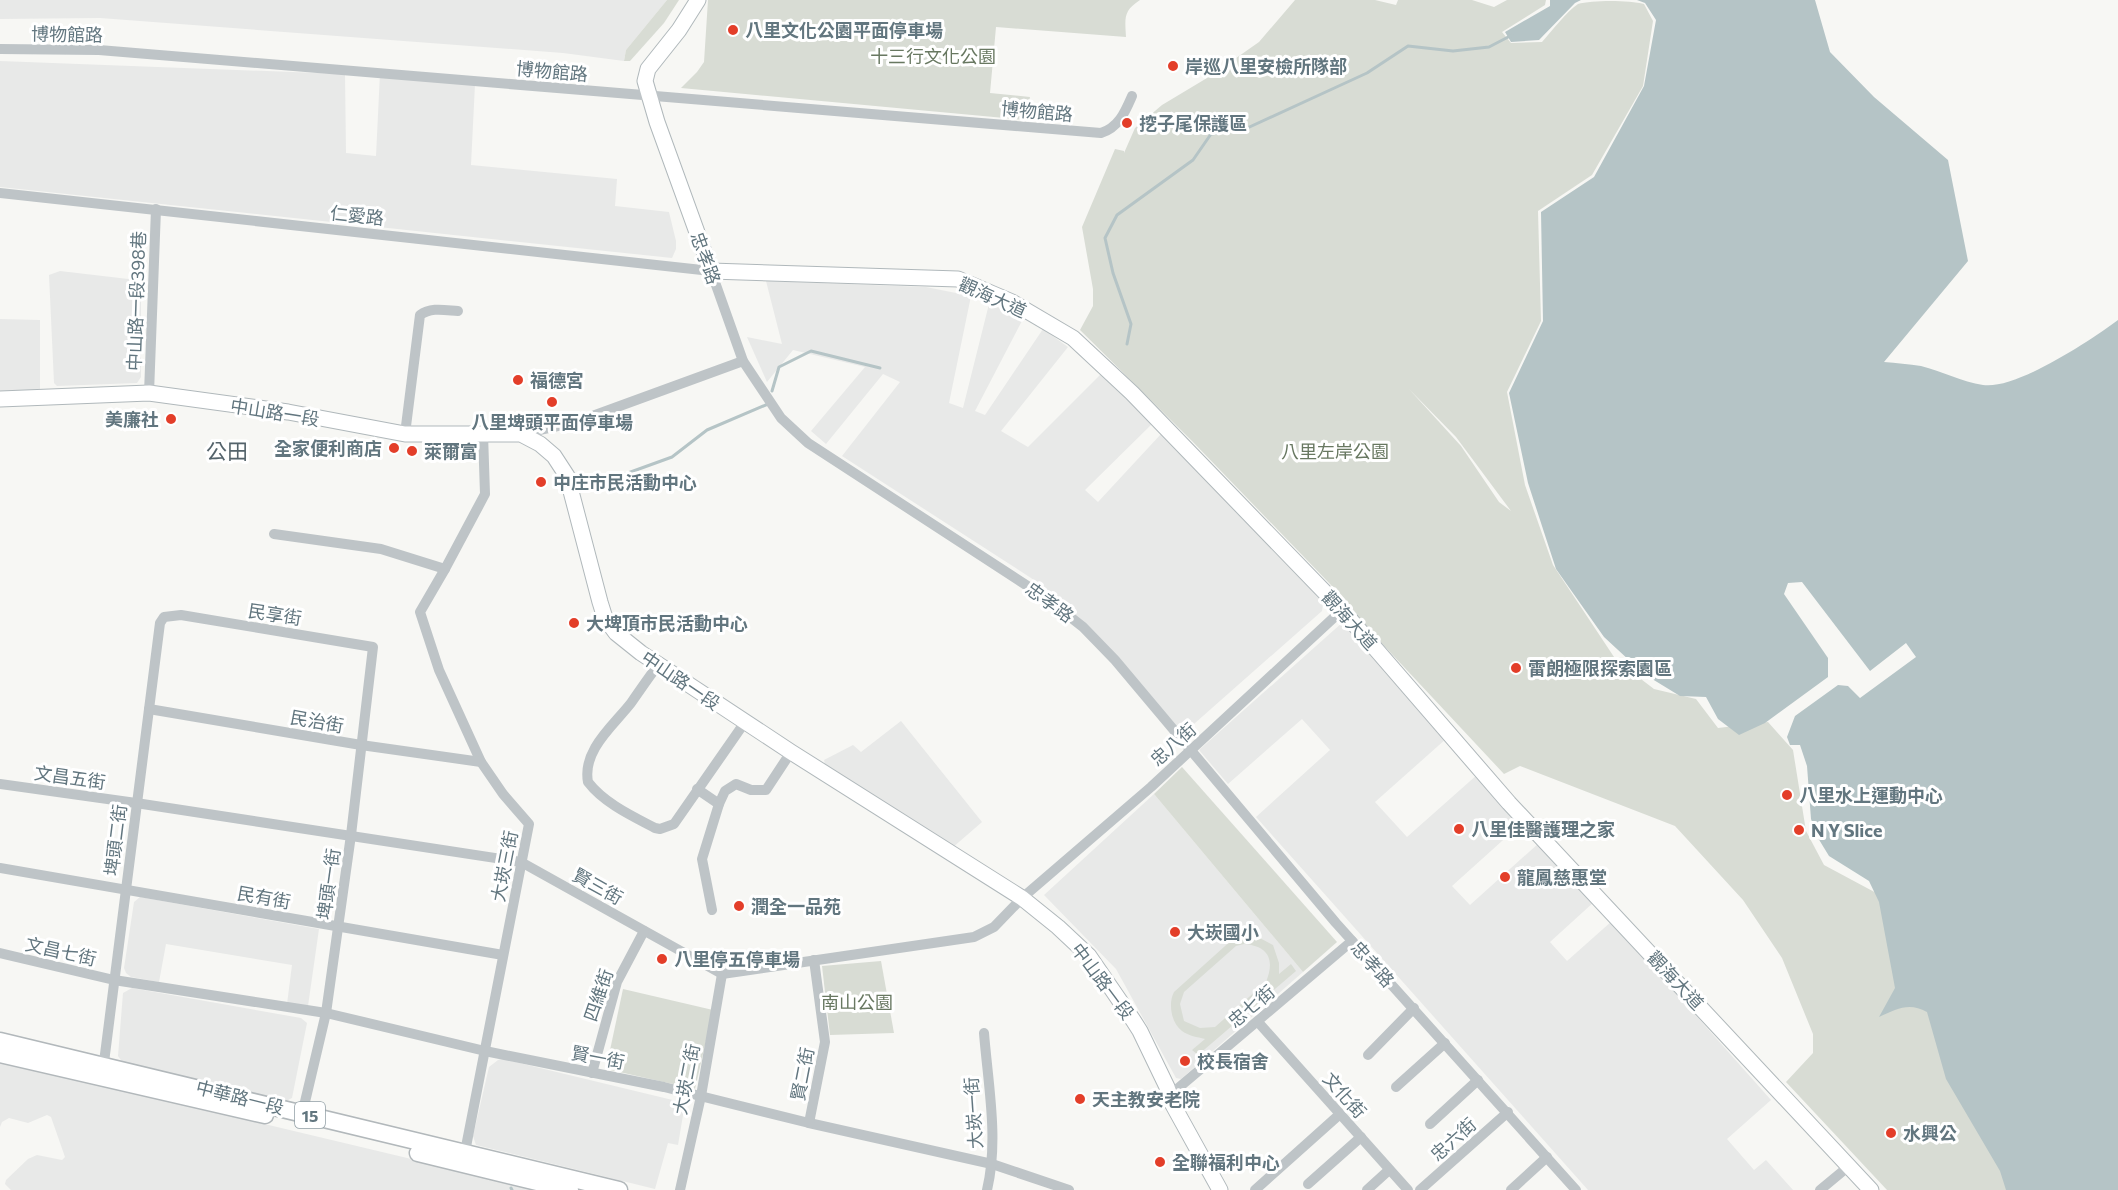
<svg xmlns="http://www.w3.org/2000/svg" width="2118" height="1190" viewBox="0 0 2118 1190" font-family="Commissioner,'Noto Sans TC',sans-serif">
<rect width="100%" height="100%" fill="#f7f7f4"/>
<g fill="#e8e9e8">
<polygon points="0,0 667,0 626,50 624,61 563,53 100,18 0,19"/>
<polygon points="0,61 345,74 346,153 376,156 380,73 475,84 471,165 617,179 615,206 669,212 676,241 676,249 672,258 0,187"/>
<polygon points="60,271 137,280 141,283 141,377 137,383 57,386 54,383 49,275"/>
<polygon points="766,281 926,287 971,296 949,403 963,408 989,304 1024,317 975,411 985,415 1043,329 1068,347 1001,431 1028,447 1102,373 1152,424 1085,490 1098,502 1161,434 1237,508 1306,583 1323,604 1322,611 1186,731 1180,731 1097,635 1053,595 1031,578 842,456 900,382 883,374 826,444 811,431 865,367 793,350 767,382 747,337 782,344"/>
<polygon points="0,319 40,320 40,393 0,393"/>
<polygon points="1343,622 1447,738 1375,802 1407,837 1478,774 1522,823 1452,886 1470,905 1540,842 1594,902 1550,942 1567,961 1612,921 1771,1100 1727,1139 1754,1170 1766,1160 1793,1190 1588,1190 1256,817 1330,750 1302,719 1228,784 1199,750"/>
<polygon points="901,721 982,822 952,848 825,765 824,760 853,745 861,752"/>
<polygon points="1154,794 1303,972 1181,1079 1176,1078 1116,969 1044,895"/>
<polygon points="140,897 319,929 308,1006 287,1004 292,965 166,944 159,982 131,977 126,973 124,968 134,902"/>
<polygon points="132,988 301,1018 307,1023 292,1098 286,1101 123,1063 118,1056 123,993"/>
<polygon points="503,1059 685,1103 678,1145 668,1143 655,1189 476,1145 473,1136 489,1067 498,1060"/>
<polygon points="0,1061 541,1190 11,1190 5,1184 6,1180 28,1159 37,1155 62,1160 65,1157 51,1117 47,1115 28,1123 9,1118 2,1122 0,1127"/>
</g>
<g fill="#d8dcd4" fill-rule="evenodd">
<polygon points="667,0 679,0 664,23 630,61 624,61 626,50"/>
<path d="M708 0H1140C1123 11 1125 18 1126 37L996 27 990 93 1030 97 1025 120 681 88 697 72 704 62Z"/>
<path d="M1295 0H1375L1396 5 1398 0H1472L1494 7 1507 0H1546L1545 5 1502 32 1511 43 1542 42C1552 31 1566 12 1578 4 1592 0 1629 0 1644 4L1653 21 1643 86 1592 175 1538 211 1541 321 1507 392 1525 485 1553 565 1616 660 1654 689 1696 699 1718 728 1768 722 1793 750 1806 831 1824 865 1880 895 1937 997 2012 1190H1887L1786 1082 1813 1053V1034L1782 958 1743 900 1675 826 1520 766 1504 774 1360 620 1331 585 1192 441 1080 330 1093 306V289L1082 227 1115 149 1124 151V153L1135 128 1162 105 1212 75 1259 42ZM1409 389 1456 437 1511 511 1499 502 1461 446Z"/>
<polygon points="1182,767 1337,942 1303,972 1154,794"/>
<path d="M1248 934 1256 936 1273 945 1279 963V974L1291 964 1296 971 1198 1055 1192 1050 1205 1039C1197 1037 1189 1036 1182 1031 1171 1023 1168 1003 1174 992L1235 937ZM1244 944C1269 946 1275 960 1266 982L1215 1027 1200 1028 1184 1021 1180 1004 1184 992 1236 946Z"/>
<polygon points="881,961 894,1033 830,1035 822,966"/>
<polygon points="623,989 713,1010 695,1089 606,1069"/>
</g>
<g fill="#b5c4c6">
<polygon points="1550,0 1581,0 1575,3 1539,40 1511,42 1505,32 1550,6"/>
<path d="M1637 0H1815L1830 52 1874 97 1948 160 1968 261 1884 362C1896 363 1909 364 1921 366 1942 371 1962 382 1983 385 2016 390 2091 340 2118 320V1190H2006L2000 1171 1946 1079 1927 1012C1909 1002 1897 1009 1879 1017L1895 988 1879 902 1869 881 1829 856 1818 838 1811 819 1807 766 1800 745H1790L1787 737 1795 716 1838 685 1848 686 1860 698 1916 657 1906 643 1870 671 1802 582 1788 583 1784 594 1828 658V677L1765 723 1739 735 1718 719 1706 697 1680 696 1644 674 1604 637 1556 569 1528 483 1509 393 1543 321 1541 212 1594 177 1644 86 1656 20 1645 3Z"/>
</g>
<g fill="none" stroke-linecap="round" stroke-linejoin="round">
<g stroke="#b5c4c6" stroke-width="3">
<polyline points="1127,344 1131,324 1113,273 1105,238 1117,215 1193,160 1211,134 1243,130 1367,73 1408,46 1453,51 1489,47 1512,35"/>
<polyline points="772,391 779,367 811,351 880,368"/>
<polyline points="581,490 672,457 707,430 768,404"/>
<polyline points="511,1188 512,1190"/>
</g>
<g stroke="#b0b8bb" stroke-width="17">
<g id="secondary">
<polyline points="698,0 679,30 648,69 645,81 657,122 711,271 958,279 1012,302 1073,338 1132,393 1342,610 1509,803 1871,1190"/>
<polyline points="0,399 149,393 288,412 405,434 521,434 540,444 554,456 567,476 600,602 605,618 616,633 641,653 791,752 1022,898 1058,927 1089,956 1133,1020 1140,1031 1167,1087 1173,1105 1220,1190"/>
</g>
</g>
<g stroke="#b2b8bb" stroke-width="19">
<g id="primary">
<polyline points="0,1041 619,1190"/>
<polyline points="0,1054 265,1115"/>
<polyline points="418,1153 570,1190"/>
</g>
</g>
<g stroke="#bec4c7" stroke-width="10">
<path d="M0 49 99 50 1101 133C1119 127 1125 112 1132 96"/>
<polyline points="0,193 711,271 743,361 781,418 808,443 1046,598 1083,627 1115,660 1336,923 1576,1190"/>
<polyline points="149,393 156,209"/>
<path d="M405 434 420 315C431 307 444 310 458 311"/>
<polyline points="521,434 576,422 743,361"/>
<polyline points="274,534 381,549 445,569 485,494 483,434"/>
<polyline points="445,569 420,612 439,670 481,762 503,794 529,824 464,1157"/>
<path d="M658 665C649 677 640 690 631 703 614 725 582 750 588 782 604 803 632 816 655 828L660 829 674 824 745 722"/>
<polyline points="149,709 361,745 481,762"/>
<polyline points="0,784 136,803 521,862 722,974 974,937 994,927 1022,898 1151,787 1342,610"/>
<polyline points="697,789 719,804"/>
<polyline points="0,868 503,955"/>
<polyline points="712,910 702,859 719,804 725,791 736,784 751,790 766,790 791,752"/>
<polyline points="0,953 114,980 326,1013 485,1051 664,1087 809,1123 992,1164 1069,1190"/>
<polyline points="1258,1022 1408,1190"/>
<path d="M984 1033C988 1084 999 1140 987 1190"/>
<polyline points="1368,1055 1414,1008"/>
<polyline points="103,1070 160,623 164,617 181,615 373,647 351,835 326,1013 300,1123"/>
<polyline points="592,1073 617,982 644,931"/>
<polyline points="1396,1087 1445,1043"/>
<polyline points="1170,1095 1352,941"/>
<polyline points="809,1123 825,1042 814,960"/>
<polyline points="1430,1124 1478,1080"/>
<polyline points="1308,1184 1361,1137"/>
<polyline points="680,1190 701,1096 722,974"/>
<polyline points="1255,1190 1340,1114"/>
<polyline points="1367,1190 1389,1170"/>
<polyline points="1420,1190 1508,1112"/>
<polyline points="1511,1190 1547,1157"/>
<polyline points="1820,1190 1849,1166"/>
</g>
<use href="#secondary" stroke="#fff" stroke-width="15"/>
<use href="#primary" stroke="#fff" stroke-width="16"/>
</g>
<g fill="#e33e29" stroke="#fff" stroke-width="2">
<circle cx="733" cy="30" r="6"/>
<circle cx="1173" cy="66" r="6"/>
<circle cx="1127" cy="123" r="6"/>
<circle cx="518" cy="380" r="6"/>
<circle cx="552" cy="402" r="6"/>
<circle cx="171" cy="419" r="6"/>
<circle cx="394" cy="448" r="6"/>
<circle cx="412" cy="451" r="6"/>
<circle cx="541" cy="482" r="6"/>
<circle cx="574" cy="623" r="6"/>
<circle cx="1516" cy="668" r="6"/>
<circle cx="1787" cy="795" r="6"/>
<circle cx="1459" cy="829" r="6"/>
<circle cx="1799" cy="830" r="6"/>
<circle cx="1505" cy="877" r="6"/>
<circle cx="739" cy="906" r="6"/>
<circle cx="1175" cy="932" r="6"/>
<circle cx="662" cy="959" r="6"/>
<circle cx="1185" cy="1061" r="6"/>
<circle cx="1080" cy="1099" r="6"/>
<circle cx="1891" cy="1133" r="6"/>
<circle cx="1160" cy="1162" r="6"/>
</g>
<g text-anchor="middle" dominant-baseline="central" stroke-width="6" stroke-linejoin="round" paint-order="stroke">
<rect fill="#fff" stroke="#919fa5" stroke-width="1.5" x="295" y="1102" width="30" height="26" rx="4.5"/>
<g font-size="16" font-weight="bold" fill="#62767f">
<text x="310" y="1115">15</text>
</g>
<g font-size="18" font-weight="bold" fill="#62767f" stroke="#fff" text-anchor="start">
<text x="745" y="30">八里文化公園平面停車場</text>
<text x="1185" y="66">岸巡八里安檢所隊部</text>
<text x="1139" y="123">挖子尾保護區</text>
<text x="530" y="380">福德宮</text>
<text x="159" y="419" text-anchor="end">美廉社</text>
<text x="552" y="422" text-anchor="middle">八里埤頭平面停車場</text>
<text x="382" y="448" text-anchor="end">全家便利商店</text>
<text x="424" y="451">萊爾富</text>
<text x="553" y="482">中庄市民活動中心</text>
<text x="586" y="623">大埤頂市民活動中心</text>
<text x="1528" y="668">雷朗極限探索園區</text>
<text x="1799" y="795">八里水上運動中心</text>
<text x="1471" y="829">八里佳醫護理之家</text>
<text x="1811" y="830">N Y Slice</text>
<text x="1517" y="877">龍鳳慈惠堂</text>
<text x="751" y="906">潤全一品苑</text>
<text x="1187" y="932">大崁國小</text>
<text x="674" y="959">八里停五停車場</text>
<text x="1197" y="1061">校長宿舍</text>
<text x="1092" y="1099">天主教安老院</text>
<text x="1903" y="1133">水興公</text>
<text x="1172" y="1162">全聯福利中心</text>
</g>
<g font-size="18" fill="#62767f" stroke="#fff">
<text transform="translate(67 34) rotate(1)">博物館路</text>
<text transform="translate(552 71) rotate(5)">博物館路</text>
<text transform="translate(1037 111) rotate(5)">博物館路</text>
<text transform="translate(357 215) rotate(6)">仁愛路</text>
<text transform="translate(706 258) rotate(70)">忠孝路</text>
<text transform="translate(993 297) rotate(24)">觀海大道</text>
<text transform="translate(136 301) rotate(-88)">中山路一段398巷</text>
<text transform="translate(275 412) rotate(9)">中山路一段</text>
<text transform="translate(1050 602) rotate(36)">忠孝路</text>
<text transform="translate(275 614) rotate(9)">民享街</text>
<text transform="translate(1350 620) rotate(48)">觀海大道</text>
<text transform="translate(681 680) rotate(34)">中山路一段</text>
<text transform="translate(317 721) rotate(10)">民治街</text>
<text transform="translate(1173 744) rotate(-42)">忠八街</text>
<text transform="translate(70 777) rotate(8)">文昌五街</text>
<text transform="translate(115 840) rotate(-83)">埤頭二街</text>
<text transform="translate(504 866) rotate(-79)">大崁三街</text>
<text transform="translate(328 884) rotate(-82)">埤頭一街</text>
<text transform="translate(598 886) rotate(29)">賢三街</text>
<text transform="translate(264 897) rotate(10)">民有街</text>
<text transform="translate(61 951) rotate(13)">文昌七街</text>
<text transform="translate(1373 964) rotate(48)">忠孝路</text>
<text transform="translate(1676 980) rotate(47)">觀海大道</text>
<text transform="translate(1103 981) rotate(53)">中山路一段</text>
<text transform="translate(598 995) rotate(-71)">四維街</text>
<text transform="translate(1251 1006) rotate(-40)">忠七街</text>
<text transform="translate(598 1057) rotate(11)">賢一街</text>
<text transform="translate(802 1074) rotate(-79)">賢二街</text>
<text transform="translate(686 1079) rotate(-79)">大崁二街</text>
<text transform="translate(1345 1095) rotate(48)">文化街</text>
<text transform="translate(240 1097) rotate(14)">中華路一段</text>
<text transform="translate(973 1113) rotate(-94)">大崁一街</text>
<text transform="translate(1453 1139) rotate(-42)">忠六街</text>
</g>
<g font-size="18" fill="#687861" stroke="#fff">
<text x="933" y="56">十三行文化公園</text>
<text x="1335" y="451">八里左岸公園</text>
<text x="857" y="1002">南山公園</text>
</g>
<g font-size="21" fill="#54636b" stroke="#fff">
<text x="227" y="450">公田</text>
</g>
</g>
</svg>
